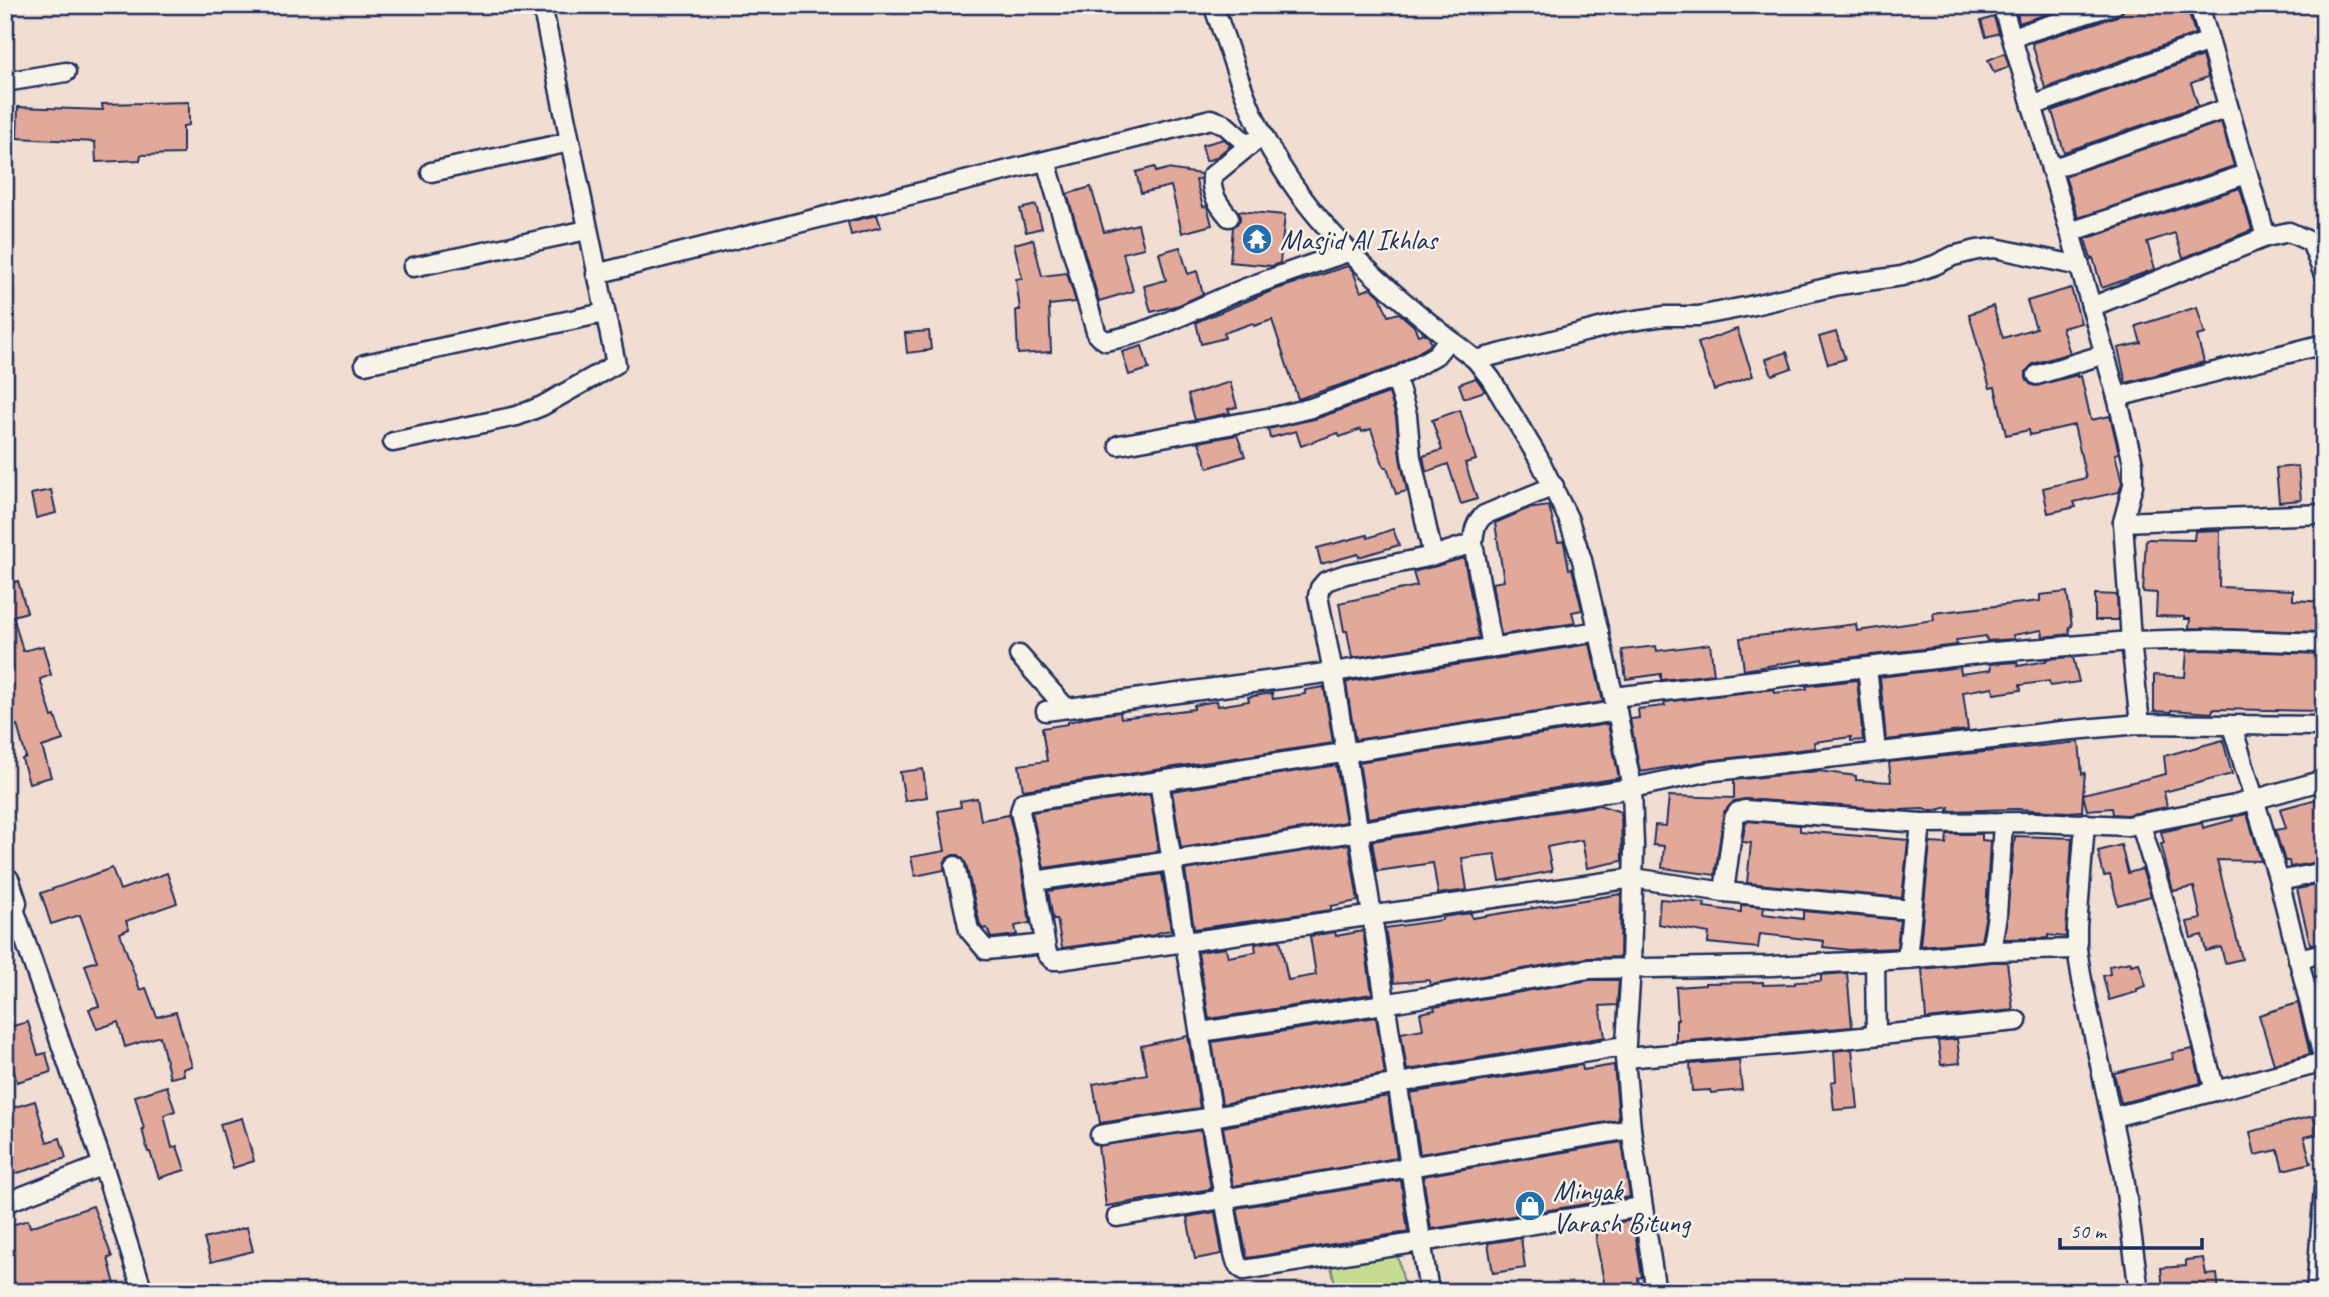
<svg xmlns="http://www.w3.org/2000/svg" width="2329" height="1297" viewBox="0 0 2329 1297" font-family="Caveat,sans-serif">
<rect width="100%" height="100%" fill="#f1ddd1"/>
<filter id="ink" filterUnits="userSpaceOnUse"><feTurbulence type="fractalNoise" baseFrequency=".0143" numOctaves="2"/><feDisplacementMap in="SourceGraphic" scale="14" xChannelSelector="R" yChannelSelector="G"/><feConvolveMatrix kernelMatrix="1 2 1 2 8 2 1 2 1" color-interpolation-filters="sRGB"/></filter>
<g filter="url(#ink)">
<polygon fill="#c6dc92" stroke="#708678" stroke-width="2" points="1396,1248 1406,1292 1337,1292 1330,1262"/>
<g fill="#e2a99b" stroke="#1b2f5e" stroke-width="2">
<polygon points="2016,5 2075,5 2019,23"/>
<polygon points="2136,5 2185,5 2187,13 2189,13 2195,34 2045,88 2032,43 2117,16 2125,9"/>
<polygon points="1994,17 1999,33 1986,37 1981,21"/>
<polygon points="2005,53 2009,67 1994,73 1988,60"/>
<polygon points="2202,56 2208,77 2191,83 2198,106 2064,152 2052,111"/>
<polygon points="189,102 189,125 183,126 183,154 141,155 140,160 96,162 95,142 17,138 18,107 103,110 102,104"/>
<polygon points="2221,122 2234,166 2078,218 2065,176"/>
<polygon points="1224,139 1231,145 1215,158 1206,161 1202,145"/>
<polygon points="1155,167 1156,172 1167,169 1201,174 1201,178 1196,180 1203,207 1207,206 1212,225 1182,233 1171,186 1141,193 1136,172"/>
<polygon points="1091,187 1104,232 1138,224 1144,248 1123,253 1133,291 1099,301 1067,194"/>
<polygon points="2240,188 2252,230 2183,258 2175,233 2147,242 2155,269 2102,288 2093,258 2091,259 2085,239"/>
<polygon points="1036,205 1042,228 1026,232 1020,209"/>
<polygon points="1239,211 1285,215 1280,263 1272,266 1230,262 1233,227 1240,220"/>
<polygon points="877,215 881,227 851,235 848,222"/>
<polygon points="1033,239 1042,276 1067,273 1076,302 1049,305 1051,352 1018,354 1016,310 1020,310 1016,279 1022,278 1014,244"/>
<polygon points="1180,247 1188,274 1197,271 1203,294 1179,305 1151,312 1144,286 1166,280 1159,253"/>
<polygon points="1348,266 1353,271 1361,292 1371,288 1380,296 1388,316 1399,313 1414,326 1418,335 1424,333 1429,337 1431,343 1429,346 1391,368 1298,399 1272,320 1254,326 1253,323 1224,333 1225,338 1201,344 1196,322 1274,290"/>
<polygon points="2071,288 2081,323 2062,328 2070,353 2033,364 2026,372 2026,378 2030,384 2035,386 2077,375 2077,377 2081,376 2091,420 2110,416 2119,453 2115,454 2122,483 2119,492 2074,502 2076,507 2048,513 2043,488 2086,478 2074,425 2030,435 2029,430 2006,435 1995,387 1990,388 1969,314 1993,306 2003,338 2036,328 2027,301"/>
<polygon points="2197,307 2205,334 2197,336 2204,362 2126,383 2118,348 2141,343 2136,326"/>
<polygon points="1737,329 1753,376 1714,390 1698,343"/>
<polygon points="929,331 931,350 907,353 905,333"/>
<polygon points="1836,332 1845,359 1828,364 1819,337"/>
<polygon points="1142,346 1149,369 1129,375 1122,352"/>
<polygon points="1787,352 1792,368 1772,375 1766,359"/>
<polygon points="1476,378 1485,391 1464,398 1459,384"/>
<polygon points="1230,382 1237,407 1228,409 1230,413 1195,420 1188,395"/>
<polygon points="1389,393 1396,417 1400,458 1407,491 1396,494 1387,467 1384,467 1371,429 1362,432 1361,429 1340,437 1338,433 1301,446 1296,431 1270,438 1268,429 1315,419"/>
<polygon points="1460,410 1476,460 1465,463 1477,499 1461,504 1448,464 1426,472 1423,456 1442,450 1432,420"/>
<polygon points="1237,435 1245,456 1208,468 1199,442"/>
<polygon points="2298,466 2301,500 2279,502 2276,468"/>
<polygon points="51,490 56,513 36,518 31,494"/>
<polygon points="1549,506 1558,542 1564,541 1564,543 1569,569 1572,568 1582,610 1572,612 1575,623 1501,635 1492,583 1504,581 1495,523 1527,509"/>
<polygon points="1393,529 1399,545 1359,557 1358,554 1321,564 1317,548 1367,535 1368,538"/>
<polygon points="2220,530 2219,587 2293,590 2293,600 2324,602 2321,632 2189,628 2190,619 2184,619 2184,617 2156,616 2157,593 2143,592 2146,539 2194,540 2195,531"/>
<polygon points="1464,558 1479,638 1352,658 1347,631 1344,631 1339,603 1417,586 1413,572"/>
<polygon points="18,581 27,612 13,616 23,651 43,646 51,675 40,679 52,717 55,716 63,740 42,747 51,777 29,783 22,759 26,757 17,725 14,726 5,699 5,585"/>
<polygon points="2067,592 2072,626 2069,627 2070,634 2043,637 2042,630 2013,635 2014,639 1987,641 1986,636 1956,640 1957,645 1803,663 1803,660 1744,670 1740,638 1856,624 1857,631 1934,620 1933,613 2040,601 2040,595"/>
<polygon points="2095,594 2117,595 2118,620 2095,620"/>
<polygon points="1590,644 1603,702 1355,740 1346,683 1351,681"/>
<polygon points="1710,644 1714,674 1661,680 1661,674 1626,679 1622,650 1656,646 1657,651"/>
<polygon points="2203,650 2324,654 2324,711 2213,709 2212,713 2171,710 2171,712 2154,711 2154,675 2185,677 2187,651"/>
<polygon points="2073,657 2079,682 2050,686 2049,681 2020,685 2021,690 1994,694 1993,687 1963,692 1968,730 1886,740 1880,677 1960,667 1961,674 1991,670 1990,664 2017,662 2018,666 2046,661 2046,659"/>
<polygon points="1857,680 1863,740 1851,741 1851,737 1814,742 1815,748 1706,761 1640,772 1630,719 1639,718 1638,709 1665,706 1664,702 1774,689 1775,693 1807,689 1806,686"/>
<polygon points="1324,687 1333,743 1023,790 1019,765 1047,761 1042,728 1068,724 1068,722 1093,716 1120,712 1121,718 1194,709 1194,705 1217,701 1218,706 1249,701 1248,697 1272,693 1273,699 1305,694 1305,690"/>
<polygon points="1608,724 1619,778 1368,818 1359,762"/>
<polygon points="2223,740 2232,774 2164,792 2167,807 2126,815 2113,814 2112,808 2087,810 2083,795 2082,811 2068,812 2016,809 1948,811 1949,807 1932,811 1923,809 1899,810 1745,799 1734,801 1724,812 1715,875 1662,868 1664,846 1653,845 1655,825 1666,826 1669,796 1734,798 1734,780 1818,771 1856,776 1856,780 1891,782 1889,762 2079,742 2082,774 2085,773 2083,794 2166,774 2164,756"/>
<polygon points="1336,765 1346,822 1181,848 1172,791"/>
<polygon points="923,769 927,797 905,801 900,772"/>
<polygon points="1150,794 1159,851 1044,868 1032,812"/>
<polygon points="2324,797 2324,861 2290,867 2289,861 2285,861 2275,830 2286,828 2280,809"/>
<polygon points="977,798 981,820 1009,815 1020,860 1030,923 1015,926 1017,935 991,938 987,928 983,929 980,925 966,864 959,855 953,855 947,858 944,863 944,870 915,876 911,857 945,851 938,811 961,807 960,801"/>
<polygon points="1599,805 1621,812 1622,861 1587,868 1582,840 1547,847 1552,871 1500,881 1495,854 1462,858 1467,890 1438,894 1433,863 1377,871 1372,841"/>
<polygon points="2247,814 2261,861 2217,860 2242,959 2225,963 2221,947 2206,951 2202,935 2191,938 2187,922 2201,919 2194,887 2173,891 2161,844 2164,843 2161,832 2202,823 2203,828 2233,820 2232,817"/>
<polygon points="1746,821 1800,825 1800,831 1908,840 1902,898 1747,883 1751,843 1742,842"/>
<polygon points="1947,834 1982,834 1982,840 1990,841 1986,914 1981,941 1920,946 1930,843 1946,844"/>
<polygon points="2015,836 2072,838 2066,937 2048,935 2048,938 2004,939"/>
<polygon points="1349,844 1358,901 1331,906 1331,910 1194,929 1185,870"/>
<polygon points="2121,845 2128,873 2142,869 2151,896 2118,905 2110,875 2104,876 2098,851"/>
<polygon points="112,868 120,890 167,873 177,903 126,921 129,929 120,933 140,990 146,988 157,1017 176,1012 192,1066 183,1069 184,1075 170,1078 160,1036 125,1047 118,1022 97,1029 89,1009 99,1006 85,965 97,961 80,915 51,924 41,893"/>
<polygon points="1162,874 1171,930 1156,933 1156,935 1062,948 1057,919 1053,919 1048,891"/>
<polygon points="2324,884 2324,942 2310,944 2297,889"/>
<polygon points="1621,894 1620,957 1587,958 1430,985 1429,980 1394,983 1385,928 1442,920 1442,917 1471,913 1472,918"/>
<polygon points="1660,899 1705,903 1704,907 1741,912 1741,906 1744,905 1764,907 1763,914 1803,919 1803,911 1900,920 1897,948 1850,950 1823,947 1824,941 1760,934 1758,948 1708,943 1709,933 1658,924"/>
<polygon points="1363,931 1372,994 1209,1019 1198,952 1226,948 1228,957 1256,952 1255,944 1280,940 1288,980 1316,975 1310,936 1335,932 1336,936"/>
<polygon points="1992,962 2007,962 2013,1010 1926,1019 1922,969"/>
<polygon points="2131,962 2131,965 2139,963 2146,986 2137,989 2137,992 2109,1000 2103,976 2110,974 2109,966"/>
<polygon points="1847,973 1852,1027 1676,1042 1676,1020 1678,1020 1676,987 1705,985 1705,983 1763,982 1763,985 1795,984 1795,982 1821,981 1821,975"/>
<polygon points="1590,980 1619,980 1617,1005 1600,1006 1605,1037 1407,1070 1401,1033 1423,1029 1420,1013 1435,1010 1434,1007"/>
<polygon points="2298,1003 2310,1054 2274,1064 2259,1015"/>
<polygon points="1376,1017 1385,1074 1222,1104 1212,1042"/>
<polygon points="28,1022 38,1055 46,1053 51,1072 17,1082 10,1058 5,1059 5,1028"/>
<polygon points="1188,1036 1200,1108 1100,1123 1093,1084 1147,1074 1141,1046"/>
<polygon points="1957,1039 1960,1063 1941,1065 1938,1041"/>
<polygon points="1852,1049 1858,1108 1834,1110 1831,1082 1836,1081 1834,1051"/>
<polygon points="2193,1049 2201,1083 2121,1103 2114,1073 2173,1059 2172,1053"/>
<polygon points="1739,1060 1742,1090 1711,1093 1710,1090 1692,1091 1690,1064"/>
<polygon points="1582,1065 1583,1070 1614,1065 1619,1120 1420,1154 1410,1093"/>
<polygon points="167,1086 175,1111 164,1115 172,1148 177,1146 185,1170 159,1178 150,1152 148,1152 142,1129 144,1129 135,1096"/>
<polygon points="1388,1096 1397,1158 1233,1186 1223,1127"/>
<polygon points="35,1101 47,1142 60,1138 66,1158 5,1177 5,1159 15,1157 5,1123 5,1110"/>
<polygon points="2313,1116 2318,1134 2304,1137 2311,1163 2283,1170 2278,1150 2255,1155 2250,1132"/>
<polygon points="242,1118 254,1161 233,1168 220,1124"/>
<polygon points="1201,1130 1211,1189 1106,1206 1098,1146"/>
<polygon points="1622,1142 1630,1197 1431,1229 1423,1176"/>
<polygon points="1401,1180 1408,1232 1247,1258 1237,1208"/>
<polygon points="93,1206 112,1257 108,1258 117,1292 5,1292 5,1227 28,1220 30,1227"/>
<polygon points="1215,1212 1222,1254 1195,1259 1187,1217"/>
<polygon points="1633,1220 1642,1277 1638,1278 1640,1292 1606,1292 1596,1240 1596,1226"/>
<polygon points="247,1227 253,1251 211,1262 204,1239"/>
<polygon points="1521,1238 1525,1268 1493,1273 1488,1243"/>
<polygon points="2203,1258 2206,1275 2217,1274 2219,1292 2163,1292 2161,1268 2186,1266 2186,1260"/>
</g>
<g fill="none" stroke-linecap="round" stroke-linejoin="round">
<g stroke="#1b2f5e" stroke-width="23">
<g id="minor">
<path d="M1213 5C1231 53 1245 105 1271 150 1320 237 1398 299 1476 360L1491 379 1539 459 1568 518 1582 560 1617 711 1632 788 1634 846 1631 967 1625 1058 1631 1129 1656 1292"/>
<polyline points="2002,5 2070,232 2117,397 2133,463 2133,485 2123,522 2131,641 2203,639 2324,643"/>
<polyline points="2012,37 2114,5"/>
<polyline points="5,82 66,72"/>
<polyline points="2032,106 2209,41"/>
<path d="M1046 161 1097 335 1106 341C1151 333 1190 311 1231 294 1270 278 1309 265 1348 252"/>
<polyline points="2051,169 2228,108"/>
<polyline points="431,172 570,142"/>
<path d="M1229 217C1219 205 1210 194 1212 176L1257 139"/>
<polyline points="2070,232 2247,174"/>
<polyline points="2266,237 2289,232 2311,242 2324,275"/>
<polyline points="413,267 587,230"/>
<polyline points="596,274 1211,119 1224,124 1249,146"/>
<polyline points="2091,307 2266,237 2199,5"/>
<polyline points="1476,360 1623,322 1665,316 1698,316 1750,306 1839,285 1902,276 1935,265 1953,256 1977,250 1995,248 2080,266"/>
<polyline points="365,364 604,313"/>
<polyline points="2037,375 2105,354"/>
<polyline points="1396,378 1407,415 1411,457 1433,556"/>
<polyline points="2117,397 2324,344"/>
<polyline points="393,442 517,416 542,406 616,364 542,5"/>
<polyline points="1119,445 1278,416 1311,408 1396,378 1436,355 1449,339"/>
<polyline points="2123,522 2324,514"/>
<polyline points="1473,543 1492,647"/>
<polyline points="1019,655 1066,708"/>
<polyline points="1867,667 1876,751"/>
<polyline points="1614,697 1994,652 2131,641 2140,724"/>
<polyline points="1046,711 1333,672 1599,631"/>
<polyline points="1617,711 1023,802 1020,812 1031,858 1047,954 1053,960 1059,960 1634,878 1724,892 1912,910"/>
<polyline points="2232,726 2279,881 2324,1061"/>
<polyline points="1159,781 1213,1117"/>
<polyline points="2085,823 2077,926 2077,949 2082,980 2124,1177 2139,1292"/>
<polyline points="2141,825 2179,951 2215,1091 2324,1062"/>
<polyline points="955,866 969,930 986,950 1045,944"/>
<polyline points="1035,881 1171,861 1632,788 1707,772 2061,731 2140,724 2324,726"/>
<polyline points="2279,881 2324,872"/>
<polyline points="1724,892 1734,818 1738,812 1745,810 1921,823 2036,822 2127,826 2235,805 2324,780"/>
<polyline points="12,903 103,1165 143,1292"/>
<polyline points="1991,951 2077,949"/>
<polyline points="1907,959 1921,823"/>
<polyline points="2298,959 2324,953"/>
<polyline points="1875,961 1876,1035"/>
<polyline points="1201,1032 1384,1004 1589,969 1771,966 1907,959 1991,951 1997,915 2003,823"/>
<polyline points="1625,1058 1813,1042 2017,1021"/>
<path d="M1210 1117 1233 1249C1235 1258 1236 1266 1244 1270L1642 1207"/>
<polyline points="2113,1117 2215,1091"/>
<polyline points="1100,1135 1213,1117 1398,1083 1625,1046"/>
<polyline points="5,1203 103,1165"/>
<polyline points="1117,1217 1631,1129"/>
<path d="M1429 1292 1372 915 1333 672 1318 596 1320 588 1326 581 1346 574 1433 556 1473 543C1474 531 1475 523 1484 515L1554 486"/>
<polyline points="2316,1292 2324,1188"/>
</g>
</g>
<g stroke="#1b2f5e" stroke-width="33">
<polyline id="trunk" points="5,882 12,903 5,906"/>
</g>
<use href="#minor" stroke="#f7f3e8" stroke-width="18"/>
<use href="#trunk" stroke="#f7f3e8" stroke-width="28"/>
</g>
</g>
<defs>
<g id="temple-disc" transform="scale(1.575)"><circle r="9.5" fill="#1f6fb2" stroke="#f7f3e8"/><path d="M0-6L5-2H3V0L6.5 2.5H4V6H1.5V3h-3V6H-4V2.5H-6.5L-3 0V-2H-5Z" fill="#fff"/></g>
<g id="shop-disc" transform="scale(1.575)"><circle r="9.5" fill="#1f6fb2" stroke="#f7f3e8"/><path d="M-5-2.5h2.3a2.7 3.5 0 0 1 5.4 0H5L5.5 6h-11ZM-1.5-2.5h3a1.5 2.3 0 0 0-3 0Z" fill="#fff"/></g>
</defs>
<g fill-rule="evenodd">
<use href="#temple-disc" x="1257" y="239"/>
<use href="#shop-disc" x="1530" y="1206"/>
</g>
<g text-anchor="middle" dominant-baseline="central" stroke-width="5" stroke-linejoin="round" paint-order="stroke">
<g font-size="28" fill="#1b2f5e" stroke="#f7f3e8" text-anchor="start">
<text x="1280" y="239">Masjid Al Ikhlas</text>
<text x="1553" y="1190">Minyak<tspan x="1553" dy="32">Varash Bitung</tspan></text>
</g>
</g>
<rect width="2329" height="1297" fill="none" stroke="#f7f3e8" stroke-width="28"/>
<rect x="14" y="14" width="2301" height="1269" fill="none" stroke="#1b2f5e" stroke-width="2.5" filter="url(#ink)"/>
<path d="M2060 1238v10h142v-10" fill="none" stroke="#1b2f5e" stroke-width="3.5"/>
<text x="2070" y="1238" font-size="21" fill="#1b2f5e" stroke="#f7f3e8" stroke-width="5" paint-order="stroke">50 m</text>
</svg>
